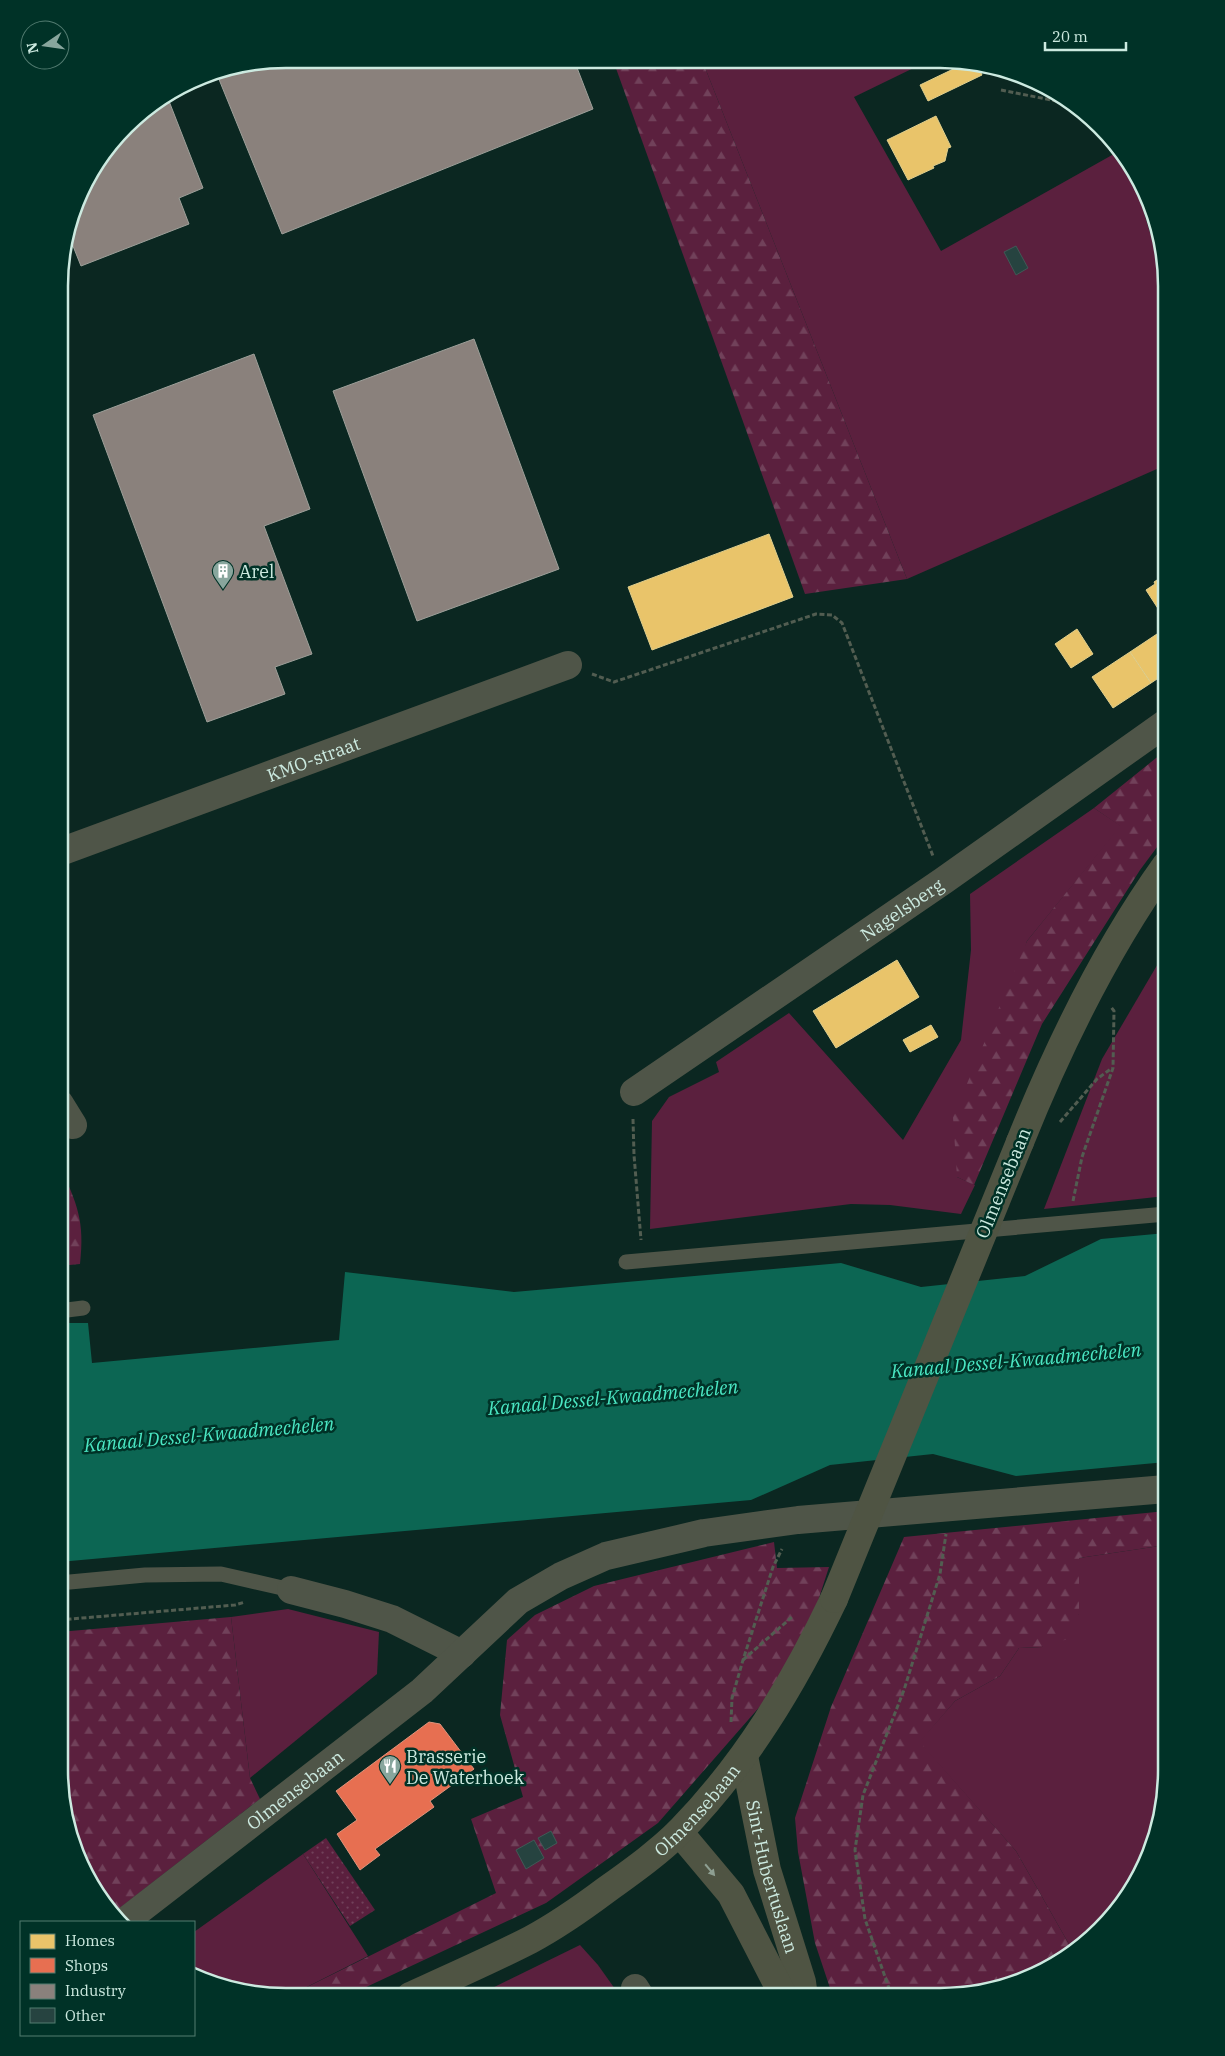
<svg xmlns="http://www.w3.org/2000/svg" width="1225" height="2056" viewBox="0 0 1225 2056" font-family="'IBM Plex Serif',serif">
<defs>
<pattern id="forest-firs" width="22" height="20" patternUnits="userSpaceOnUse" patternTransform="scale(1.25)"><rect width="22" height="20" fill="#5b203e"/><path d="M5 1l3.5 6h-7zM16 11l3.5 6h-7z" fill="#71415a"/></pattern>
<pattern id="park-dots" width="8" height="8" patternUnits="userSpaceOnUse" patternTransform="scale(1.25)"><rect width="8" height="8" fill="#5b203e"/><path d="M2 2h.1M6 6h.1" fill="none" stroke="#71415a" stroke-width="1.8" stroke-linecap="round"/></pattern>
</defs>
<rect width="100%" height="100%" fill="#0b2721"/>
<g fill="#5b203e">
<polygon points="702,60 928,61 854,97 941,251 1121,150 1130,166 1166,286 1166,465 907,579"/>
<polygon points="1094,808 1121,826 1027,941 957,1177 975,1185 961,1214 890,1205 851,1204 650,1229 652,1121 669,1097 719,1072 716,1062 789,1013 903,1140 961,1040 971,950 970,894"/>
<polygon points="1166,950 1166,1196 1044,1209 1102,1059"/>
<polygon points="1166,1545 1166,1575 1162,1576 1166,1645 1166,1786 1154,1844 1120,1908 1074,1953 1016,1851 919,1742 955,1701 1000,1676 1019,1648 1042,1647 1079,1614 1079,1558"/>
<polygon points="288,1609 379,1632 377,1674 250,1778 231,1617"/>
<path d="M303 1854 368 1956 291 1995H272L270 1993C257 2001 214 1984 199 1980L194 1971V1932Z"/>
<polygon points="580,1945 598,1965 620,1996 476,1996"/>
</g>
<g fill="url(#forest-firs)">
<polygon points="613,60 702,60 907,579 805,594"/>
<polygon points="1155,229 1166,285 1166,286 1149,233"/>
<polygon points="1166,750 1166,835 1140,870 1042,1024 974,1185 957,1177 953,1117 1027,941 1120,826 1094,808"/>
<path d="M60 1166C77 1204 85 1221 80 1264L59 1266Z"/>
<polygon points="1166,1511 1166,1545 1079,1558 1079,1614 1071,1638 1042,1647 1019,1648 1000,1676 955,1701 920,1742 1016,1851 1074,1953 1026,1980 940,1997 833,1997 815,1943 798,1852 795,1818 831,1707 904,1537"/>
<polygon points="774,1542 777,1568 829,1567 810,1626 769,1696 658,1823 546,1903 347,1996 291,1995 496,1893 471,1819 523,1797 500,1715 507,1640 535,1615 594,1586"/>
<polygon points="231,1617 250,1778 260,1799 112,1914 105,1908 76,1857 59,1771 59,1632"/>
</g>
<polygon fill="url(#park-dots)" points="326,1838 375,1910 350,1926 303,1854"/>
<polygon fill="#0c6653" points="1166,1233 1166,1462 1016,1476 933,1454 830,1465 751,1500 59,1562 59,1323 88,1323 92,1363 339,1340 345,1272 514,1292 841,1263 921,1287 1025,1276 1101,1239"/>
<g fill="#e9c46a" stroke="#e0cf8d">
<polygon points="970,61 990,66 980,71 982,75 928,101 920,85"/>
<polygon points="936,116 951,147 948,148 945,161 933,166 934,168 908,180 887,140"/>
<polygon points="769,534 793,597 652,650 628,587"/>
<polygon points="1166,574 1166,621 1146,590 1155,584 1154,582"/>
<polygon points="1166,628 1166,673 1151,683 1130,652"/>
<polygon points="1077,629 1093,654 1071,668 1055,644"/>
<polygon points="1130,652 1151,683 1113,708 1092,677"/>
<polygon points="897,960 919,997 836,1048 813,1011"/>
<polygon points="931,1025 938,1037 910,1052 903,1040"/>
</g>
<polygon fill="#e76f51" stroke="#df947c" points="429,1722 440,1724 474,1769 430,1801 434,1807 375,1849 380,1855 360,1870 337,1834 357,1820 336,1791"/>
<g fill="#8a817c" stroke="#9ea09a">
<polygon points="286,59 574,60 593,109 282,234 216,72"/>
<polygon points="167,96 203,188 179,198 189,224 81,266 71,241 65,243 82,185 136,115"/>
<polygon points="474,339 559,569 417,621 333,391"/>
<polygon points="254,354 310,509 264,526 312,654 275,667 285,694 207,722 93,415"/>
</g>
<g fill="#264340" stroke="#405956">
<polygon points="1016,246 1028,268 1016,275 1004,252"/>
<polygon points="551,1831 557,1843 545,1850 538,1838"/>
<polygon points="534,1840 544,1858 526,1869 516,1850"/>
</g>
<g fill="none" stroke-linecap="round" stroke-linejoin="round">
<g stroke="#525d51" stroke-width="3" stroke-dasharray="5 2.5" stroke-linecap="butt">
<polyline points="1001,90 1076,105"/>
<polyline points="592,674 614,682 816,614 832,615 842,623 933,856"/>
<polyline points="633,1119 634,1155 641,1240"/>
<polyline points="1060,1122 1097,1079 1112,1068"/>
<polyline points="1073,1201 1082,1157 1113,1068 1114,1011 1111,1007"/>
<polyline points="59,1620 235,1605 245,1602"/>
<polyline points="743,1660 793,1616"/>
<polyline points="731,1722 732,1698 743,1660 773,1567 782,1549"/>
<polyline points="892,1997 865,1919 855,1850 863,1795 904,1690 940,1574 946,1534"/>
</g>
<g stroke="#4f5548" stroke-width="15">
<polyline points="626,1262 1166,1214"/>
<polyline points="59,1311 83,1308"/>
<polyline points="59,1583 145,1575 221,1574 291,1590"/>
</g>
<g stroke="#4f5548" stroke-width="28">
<path id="s1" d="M60 852 568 665"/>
<path id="s2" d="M634 1092 943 881 1166 723"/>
<polyline points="60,1104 73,1125"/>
<polyline points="291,1590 345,1604 392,1619 462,1654"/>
<path id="s3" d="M124 1922 422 1691 518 1601 561 1576 606 1556 704 1533 798 1520 1166 1489"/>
<polyline points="635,1988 640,1996"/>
</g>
<g stroke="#4f5443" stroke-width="28">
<path d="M1020 1142C1059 1045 1105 950 1166 865"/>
<path id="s4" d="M744 1756 767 1870 802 1982 804 1997"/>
<polyline points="679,1832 731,1894 784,1997"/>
<path id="s5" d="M410 1996C450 1978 491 1960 530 1940 556 1926 582 1908 606 1890 631 1872 658 1853 680 1831 746 1763 793 1685 834 1599"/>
</g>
<polyline stroke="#4f5443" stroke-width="28" points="834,1599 1020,1142"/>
</g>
<defs><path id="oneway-solid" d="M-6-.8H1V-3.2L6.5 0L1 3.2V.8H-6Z" transform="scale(1.25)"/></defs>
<use fill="#8e9f92" href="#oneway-solid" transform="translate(710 1870) rotate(50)"/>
<defs>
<g id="building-pin" transform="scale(1.125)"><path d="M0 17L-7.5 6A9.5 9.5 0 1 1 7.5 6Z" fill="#88a69d" stroke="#003227"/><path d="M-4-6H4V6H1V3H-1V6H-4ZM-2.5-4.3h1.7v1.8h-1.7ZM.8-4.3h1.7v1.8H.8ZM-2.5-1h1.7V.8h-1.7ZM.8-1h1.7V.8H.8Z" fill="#fff"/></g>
<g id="restaurant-pin" transform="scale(1.125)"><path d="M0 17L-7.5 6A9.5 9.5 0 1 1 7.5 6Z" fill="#88a69d" stroke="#003227"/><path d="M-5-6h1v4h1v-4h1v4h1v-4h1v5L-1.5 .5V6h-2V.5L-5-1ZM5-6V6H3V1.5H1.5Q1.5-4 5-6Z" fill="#fff"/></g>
</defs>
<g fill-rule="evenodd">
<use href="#building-pin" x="223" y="571"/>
<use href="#restaurant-pin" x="390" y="1766"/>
</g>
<g text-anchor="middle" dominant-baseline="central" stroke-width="5" stroke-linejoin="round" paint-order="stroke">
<g font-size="18" fill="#cceae0" stroke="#003227" text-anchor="start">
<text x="239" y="571">Arel</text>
<text x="406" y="1756">Brasserie<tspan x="406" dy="21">De Waterhoek</tspan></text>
</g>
<g font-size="18" fill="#cceae0" stroke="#003227">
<text stroke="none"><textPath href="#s1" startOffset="270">KMO-straat</textPath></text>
<text stroke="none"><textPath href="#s2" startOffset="324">Nagelsberg</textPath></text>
<text transform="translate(1003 1183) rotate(-68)">Olmensebaan</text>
<text stroke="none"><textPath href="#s3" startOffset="216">Olmensebaan</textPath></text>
<text stroke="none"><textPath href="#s5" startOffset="345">Olmensebaan</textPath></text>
<text stroke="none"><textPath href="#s4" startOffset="124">Sint-Hubertuslaan</textPath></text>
</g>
<g font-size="19" font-style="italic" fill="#4ae7c3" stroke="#003227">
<text transform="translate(1016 1360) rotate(-5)">Kanaal Dessel-Kwaadmechelen</text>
<text transform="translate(613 1397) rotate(-5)">Kanaal Dessel-Kwaadmechelen</text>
<text transform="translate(209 1434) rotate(-5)">Kanaal Dessel-Kwaadmechelen</text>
</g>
</g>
<path d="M0 0H1225V2056H0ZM286 68H940A218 218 0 0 1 1158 286V1770A218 218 0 0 1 940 1988H286A218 218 0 0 1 68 1770V286A218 218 0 0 1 286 68Z" fill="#003227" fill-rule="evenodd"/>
<path fill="none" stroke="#cceae0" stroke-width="2.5" d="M286 68H940A218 218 0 0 1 1158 286V1770A218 218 0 0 1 940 1988H286A218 218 0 0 1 68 1770V286A218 218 0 0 1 286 68Z"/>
<rect x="20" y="1921" width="175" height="115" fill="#003227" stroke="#527c71"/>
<rect x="30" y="1934" width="25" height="15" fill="#e9c46a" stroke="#527c71"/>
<text x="65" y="1946" font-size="15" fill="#cceae0">Homes</text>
<rect x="30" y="1958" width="25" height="15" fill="#e76f51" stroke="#527c71"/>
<text x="65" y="1971" font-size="15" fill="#cceae0">Shops</text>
<rect x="30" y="1984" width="25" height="15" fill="#8a817c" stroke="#527c71"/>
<text x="65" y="1996" font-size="15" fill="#cceae0">Industry</text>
<rect x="30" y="2008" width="25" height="15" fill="#264340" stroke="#527c71"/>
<text x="65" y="2021" font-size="15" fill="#cceae0">Other</text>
<g transform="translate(45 45) rotate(257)"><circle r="24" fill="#003227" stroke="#527c71"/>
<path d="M0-4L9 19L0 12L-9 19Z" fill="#88a69d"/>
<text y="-8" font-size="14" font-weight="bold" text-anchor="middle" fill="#cceae0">N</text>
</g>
<path d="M1045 42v8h81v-8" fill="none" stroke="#cceae0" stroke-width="2.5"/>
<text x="1052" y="42" font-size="15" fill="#cceae0" stroke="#003227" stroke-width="4" paint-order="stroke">20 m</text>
</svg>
